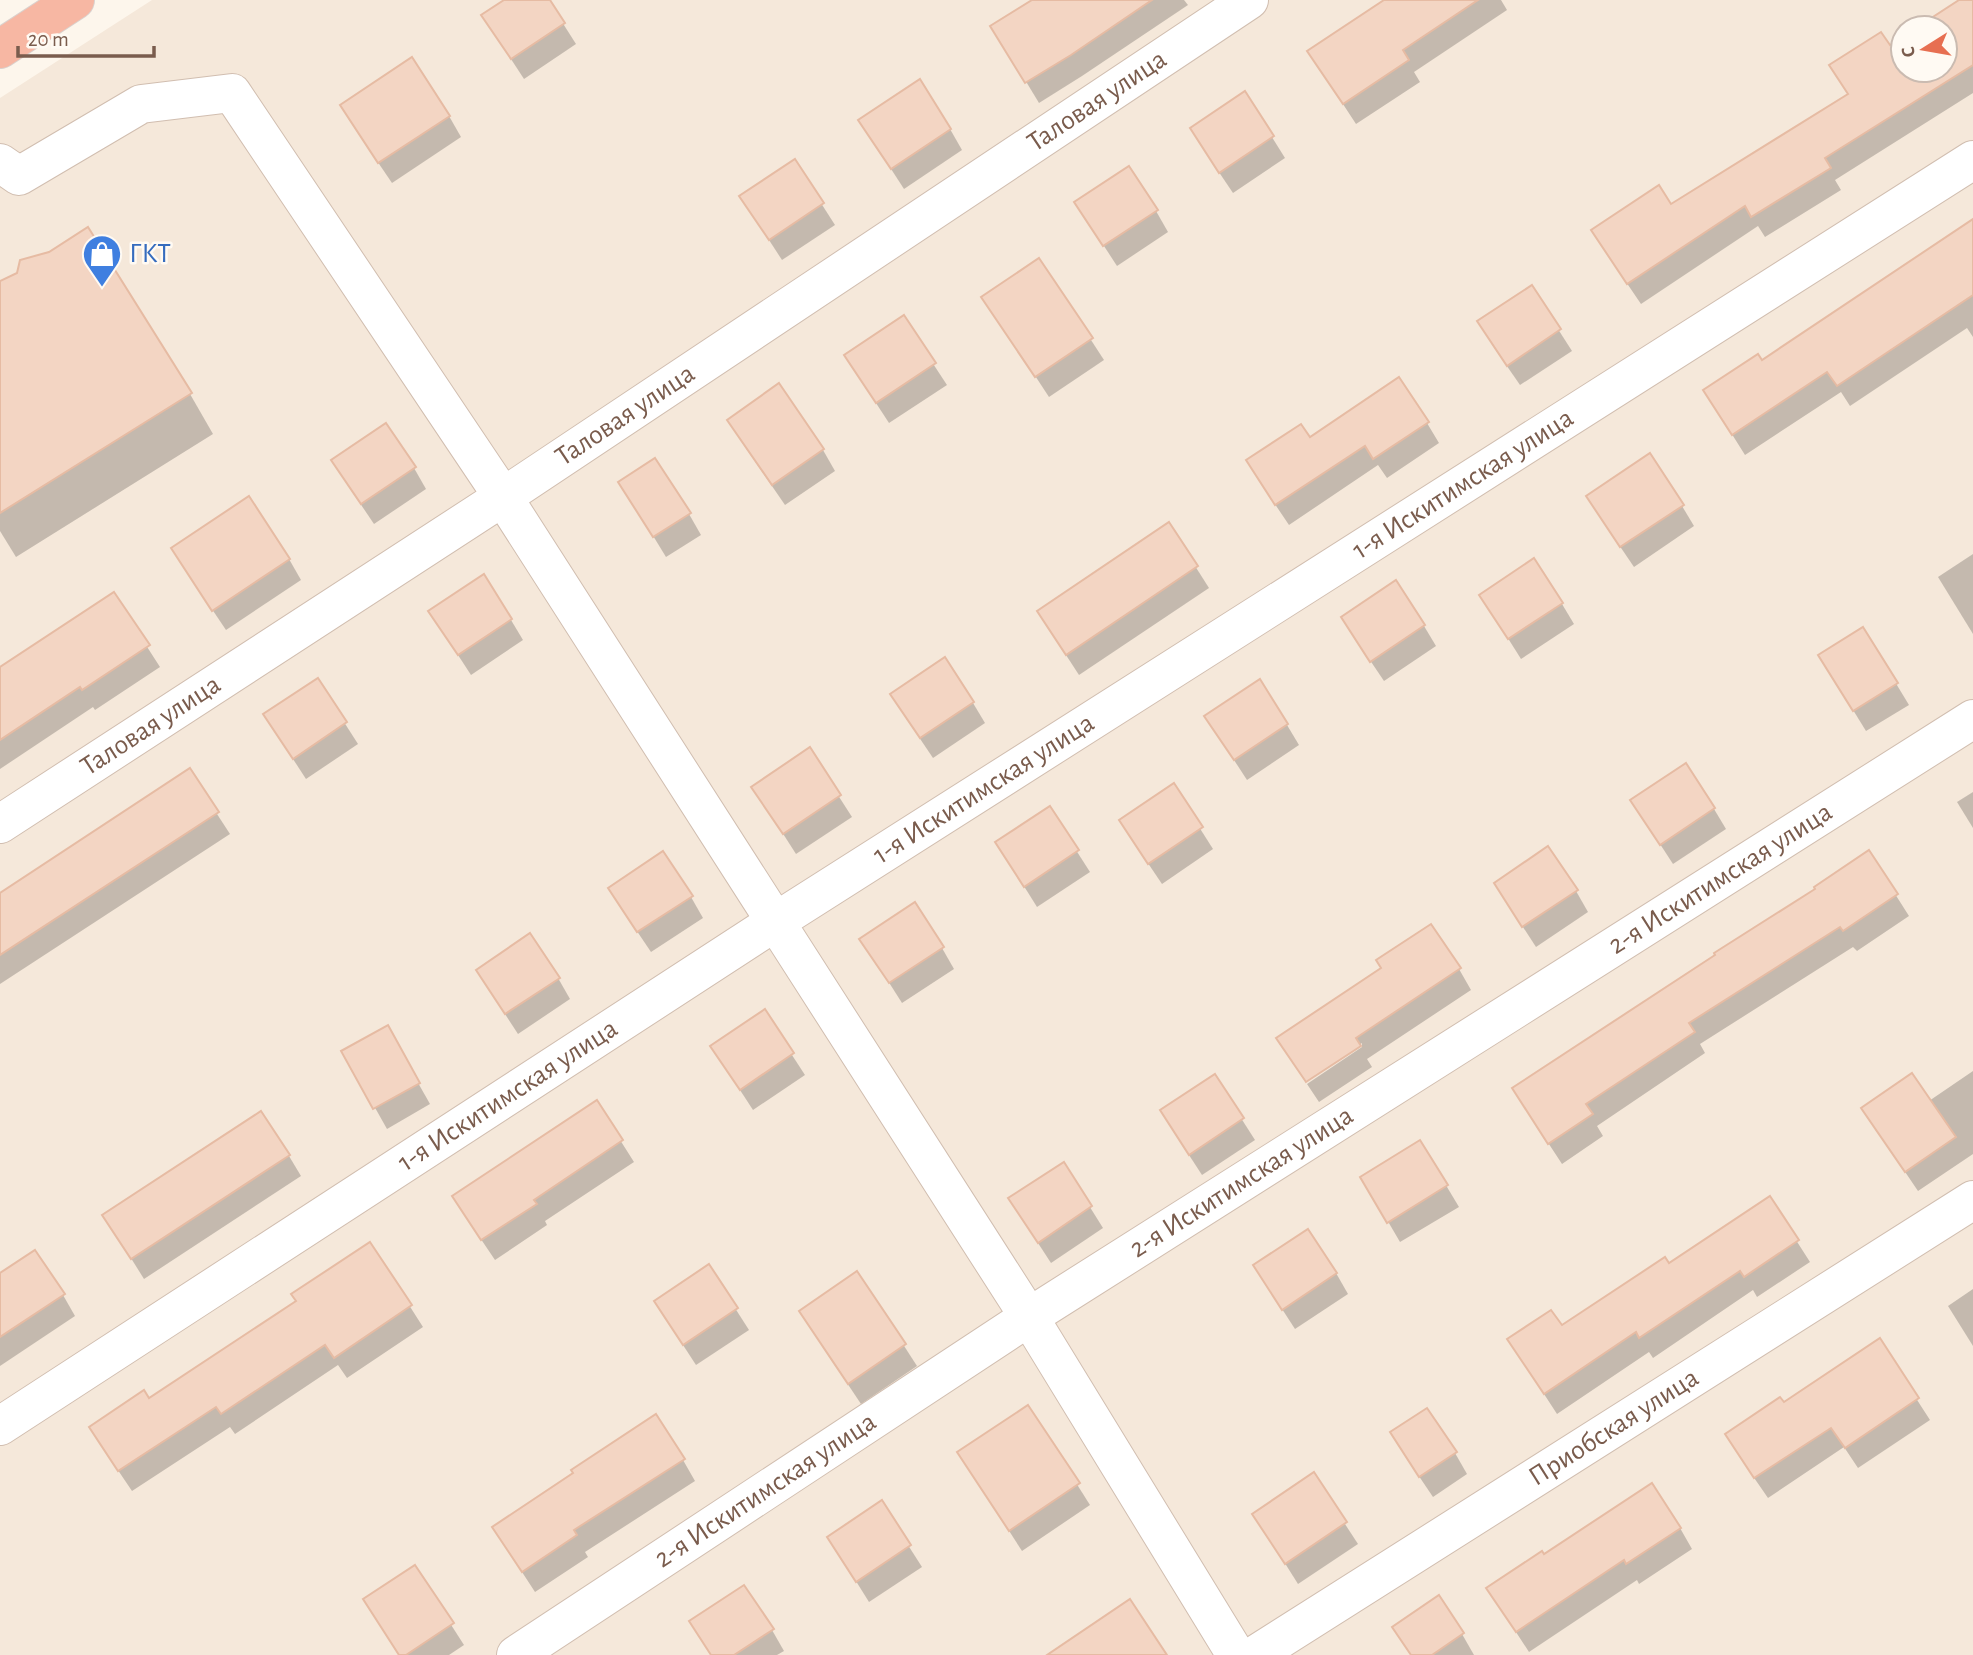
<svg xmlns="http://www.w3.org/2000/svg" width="1973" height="1655" viewBox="0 0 1973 1655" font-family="'Alegreya Sans',sans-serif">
<rect width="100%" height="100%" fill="#fdf6ec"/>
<path fill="#f5e8da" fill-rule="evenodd" d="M152 0H1973V1655H0V98ZM1903 28H1945V70H1903Z"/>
<g fill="#0003">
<polygon points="507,0 548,0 576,44 524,79 496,36"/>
<polygon points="1060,0 1184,0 1188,5 1082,76 1039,103 1005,47"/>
<polygon points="1386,0 1501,0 1507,10 1414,72 1420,82 1356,124 1322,72"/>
<polygon points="1962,0 1973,0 1973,93 1835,180 1841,190 1765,237 1758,226 1641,304 1605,251 1671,206 1849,96 1889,48 1903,39 1903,70 1945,70 1945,28 1919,28"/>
<polygon points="1245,94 1285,158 1233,193 1204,150"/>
<polygon points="449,116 461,137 392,183 354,127"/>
<polygon points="860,121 950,129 962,150 904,189"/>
<polygon points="794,161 835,225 782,260 754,217"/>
<polygon points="1076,203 1156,211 1168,232 1117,266"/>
<polygon points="1973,221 1973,337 1967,328 1850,406 1841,392 1745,455 1718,412 1761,362"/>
<polygon points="1039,260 1104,360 1049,397 984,298"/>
<polygon points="0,283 190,394 213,434 16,557 0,531"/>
<polygon points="1531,287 1572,351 1520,385 1491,343"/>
<polygon points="903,318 947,385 889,423 859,377"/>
<polygon points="729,420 823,450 835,471 785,505 741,441"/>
<polygon points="1427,423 1439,443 1387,478 1378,465 1289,525 1260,482 1309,439"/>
<polygon points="414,468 426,489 374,524 345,481"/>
<polygon points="633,503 689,514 701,535 666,557"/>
<polygon points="1682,506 1694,526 1634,567 1600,517"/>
<polygon points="1169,525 1209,588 1079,675 1051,632"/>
<polygon points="1973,554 1973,634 1938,577"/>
<polygon points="289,559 301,580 226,630 185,569"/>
<polygon points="113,594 160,667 95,710 93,707 0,769 0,678"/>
<polygon points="1562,604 1574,624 1521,659 1494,616"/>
<polygon points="511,620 523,640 471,675 443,632"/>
<polygon points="1424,626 1436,646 1384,681 1355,638"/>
<polygon points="1863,629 1909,705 1866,731 1832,676"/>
<polygon points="317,680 358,744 306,779 278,736"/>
<polygon points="973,703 985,723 933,758 904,715"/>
<polygon points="1287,725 1299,745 1247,780 1219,737"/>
<polygon points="809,750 852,817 796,854 753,787"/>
<polygon points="189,771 230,834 0,984 0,894"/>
<polygon points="1173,786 1213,849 1162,884 1133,841"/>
<polygon points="1973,792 1973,828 1957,802"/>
<polygon points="1049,808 1090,872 1037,907 997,843"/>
<polygon points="1714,809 1726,829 1673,864 1645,821"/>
<polygon points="1869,853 1909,916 1857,951 1853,947 1700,1044 1705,1053 1597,1126 1603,1136 1562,1164 1526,1109 1718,955"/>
<polygon points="1576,891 1588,912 1536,947 1508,904"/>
<polygon points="691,897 703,918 651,952 622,909"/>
<polygon points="862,940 942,948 954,969 902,1003"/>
<polygon points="1459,969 1471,990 1367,1059 1372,1067 1319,1102 1307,1084 1362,1047 1362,1043 1305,1081 1291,1059"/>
<polygon points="558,978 570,999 518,1034 490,991"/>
<polygon points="764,1012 805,1075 753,1110 725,1067"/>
<polygon points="387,1028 430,1104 387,1129 343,1051"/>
<polygon points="1973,1071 1973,1154 1918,1191 1876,1129 1929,1101"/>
<polygon points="1214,1076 1255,1140 1202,1175 1174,1132"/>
<polygon points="596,1102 634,1162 545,1221 547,1225 495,1260 466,1217"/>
<polygon points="1420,1142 1459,1207 1400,1242 1362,1177"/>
<polygon points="289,1156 301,1176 144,1279 104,1215"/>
<polygon points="1063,1164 1103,1228 1051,1263 1023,1220"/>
<polygon points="1769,1198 1810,1262 1757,1297 1753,1290 1653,1358 1649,1352 1557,1414 1509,1340 1561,1327 1669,1265"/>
<polygon points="370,1244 423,1327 347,1378 338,1365 235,1434 230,1427 132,1491 103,1448 149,1401 298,1302"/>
<polygon points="708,1266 749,1330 696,1365 668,1322"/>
<polygon points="857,1273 917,1366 861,1404 813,1332"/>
<polygon points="1336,1273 1348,1294 1295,1329 1267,1286"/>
<polygon points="0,1275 63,1295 75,1316 0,1366"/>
<polygon points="1973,1289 1973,1346 1948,1306"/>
<polygon points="1879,1341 1930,1420 1858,1468 1844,1447 1768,1498 1739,1456 1783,1405"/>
<polygon points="1028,1407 1090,1505 1022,1551 959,1453"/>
<polygon points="1455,1453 1467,1474 1433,1497 1404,1454"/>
<polygon points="683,1460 695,1481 585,1552 588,1557 535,1592 507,1549"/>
<polygon points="1313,1475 1358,1544 1298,1584 1254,1514"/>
<polygon points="881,1503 922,1567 869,1602 829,1538"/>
<polygon points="1680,1528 1692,1549 1639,1584 1637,1580 1529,1652 1501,1609 1544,1557"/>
<polygon points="414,1567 464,1645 449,1655 400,1655"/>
<polygon points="1439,1598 1462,1634 1474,1655 1411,1655"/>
<polygon points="772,1630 784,1651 777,1655 711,1655"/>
</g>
<g fill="#f3d5c3" stroke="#e6bba3" stroke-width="2">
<polygon points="504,0 550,0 565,23 511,59 481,15"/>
<polygon points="1032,0 1152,0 1071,55 1025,83 990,26"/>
<polygon points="1384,0 1478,0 1403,50 1409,60 1343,104 1307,51"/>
<polygon points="1959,0 1973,0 1973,65 1825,158 1831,168 1751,217 1745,206 1627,284 1591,230 1659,185 1671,204 1848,94 1829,65 1881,32 1890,45 1903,37 1903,70 1945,70 1945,28 1916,28"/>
<polygon points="412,57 450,116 378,163 340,105"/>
<polygon points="920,79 951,129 891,169 858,120"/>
<polygon points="1245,91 1274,136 1219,173 1190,128"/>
<polygon points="795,159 824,203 769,240 739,196"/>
<polygon points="1129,166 1158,210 1103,246 1074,202"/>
<polygon points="1973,219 1973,295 1837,386 1827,372 1732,435 1703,390 1758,354 1762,360"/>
<polygon points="88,227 192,393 0,513 0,281 17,273 20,260 49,252"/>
<polygon points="1039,258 1093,338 1035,377 981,297"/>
<polygon points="1532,285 1561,329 1507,366 1477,321"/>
<polygon points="904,315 936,363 876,403 844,355"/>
<polygon points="1399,377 1429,422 1373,459 1365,446 1275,505 1246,460 1301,424 1310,437"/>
<polygon points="779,383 824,449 772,485 727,420"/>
<polygon points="386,423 416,467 361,504 331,460"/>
<polygon points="1650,453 1684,505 1620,547 1586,496"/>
<polygon points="655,458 691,513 653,537 618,482"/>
<polygon points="249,496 290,559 212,611 171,548"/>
<polygon points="1169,522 1198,566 1066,655 1037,611"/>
<polygon points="1534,558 1563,603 1508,639 1479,595"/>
<polygon points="484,574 512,619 458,655 428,611"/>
<polygon points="1396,580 1425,625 1370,662 1341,617"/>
<polygon points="114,592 150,645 82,690 80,687 0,740 0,667"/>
<polygon points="1863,627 1898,683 1853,711 1818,655"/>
<polygon points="945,657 974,702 920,738 890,694"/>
<polygon points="318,678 347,722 293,759 263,714"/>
<polygon points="1260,679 1288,724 1234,760 1204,716"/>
<polygon points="810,747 841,795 783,834 751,787"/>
<polygon points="1686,763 1715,808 1660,845 1630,800"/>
<polygon points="190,768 219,812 0,955 0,893"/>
<polygon points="1174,783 1203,827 1148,864 1119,820"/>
<polygon points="1050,806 1079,850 1024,887 995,842"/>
<polygon points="1548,846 1578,890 1522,927 1494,883"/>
<polygon points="1869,850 1898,894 1843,931 1840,927 1689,1023 1695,1032 1586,1104 1593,1114 1548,1144 1512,1088 1715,955 1714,953 1815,889 1814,887"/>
<polygon points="663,851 693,896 637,932 608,888"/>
<polygon points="915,902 944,947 889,983 859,939"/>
<polygon points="1431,924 1461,968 1356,1038 1361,1046 1306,1082 1276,1038 1381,968 1376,960"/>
<polygon points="530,933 560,978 505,1014 476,970"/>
<polygon points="765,1009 794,1053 740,1090 710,1046"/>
<polygon points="388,1025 420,1083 373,1109 341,1051"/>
<polygon points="1912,1073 1956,1137 1905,1172 1861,1108"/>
<polygon points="1215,1074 1244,1118 1189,1155 1160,1110"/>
<polygon points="597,1100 623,1140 534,1200 537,1204 481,1240 452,1196"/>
<polygon points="261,1111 290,1155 131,1259 102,1215"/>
<polygon points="1420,1140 1448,1185 1387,1223 1360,1177"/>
<polygon points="1064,1162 1092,1206 1038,1243 1008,1198"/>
<polygon points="1770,1196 1799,1240 1744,1277 1740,1271 1639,1338 1636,1332 1544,1394 1507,1339 1551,1310 1562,1325 1665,1257 1669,1263"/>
<polygon points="1308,1229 1337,1273 1282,1310 1253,1265"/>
<polygon points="370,1242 412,1305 334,1358 325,1345 221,1414 216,1407 118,1471 89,1427 144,1390 149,1398 296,1301 291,1294"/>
<polygon points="35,1250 65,1294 0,1337 0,1273"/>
<polygon points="709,1264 738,1308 683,1345 654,1301"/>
<polygon points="857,1271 906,1344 848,1384 799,1311"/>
<polygon points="1880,1338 1919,1398 1845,1448 1831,1428 1754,1478 1725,1434 1780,1397 1784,1402"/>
<polygon points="1028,1405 1080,1483 1009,1531 957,1452"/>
<polygon points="1427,1408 1457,1452 1419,1477 1390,1432"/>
<polygon points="656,1414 685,1459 574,1530 577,1535 522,1572 492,1527 573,1473 571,1470"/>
<polygon points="1314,1472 1347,1522 1285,1564 1252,1514"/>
<polygon points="1652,1483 1681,1528 1626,1564 1624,1560 1516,1632 1486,1588 1542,1551 1544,1554"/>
<polygon points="882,1500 911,1545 856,1582 827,1537"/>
<polygon points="415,1565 454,1623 406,1655 399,1655 363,1599"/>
<polygon points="744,1585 774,1629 734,1655 711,1655 689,1621"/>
<polygon points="1439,1595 1464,1633 1432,1655 1411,1655 1392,1627"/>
<polygon points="1130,1599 1167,1655 1047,1655"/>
</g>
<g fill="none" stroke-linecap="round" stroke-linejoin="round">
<g stroke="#d1beb0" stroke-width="40">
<g id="minor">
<polyline points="0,163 19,176 141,104 232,93 503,497 1029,1317 1236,1655"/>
<path id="s1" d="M0 824 503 497 1249 0"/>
<path id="s2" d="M0 1426 775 922 1973 160"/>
<path id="s3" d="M516 1655 1029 1317 1973 719"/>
<path id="s4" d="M1255 1655 1973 1200"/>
</g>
</g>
<g stroke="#dad1cd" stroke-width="40">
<polyline id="highway" points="0,49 75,0"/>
</g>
<use href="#minor" stroke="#fff" stroke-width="38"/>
<use href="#highway" stroke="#f7b7a3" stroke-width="38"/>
</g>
<defs>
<g id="shop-pin" transform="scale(2.0125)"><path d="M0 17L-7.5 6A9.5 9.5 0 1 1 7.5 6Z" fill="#3f7fe0" stroke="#fffaf3"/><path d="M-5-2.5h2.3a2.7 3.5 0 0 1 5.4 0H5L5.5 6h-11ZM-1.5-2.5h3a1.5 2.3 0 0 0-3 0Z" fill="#fff"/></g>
</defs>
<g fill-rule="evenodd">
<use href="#shop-pin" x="102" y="254"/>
</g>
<g text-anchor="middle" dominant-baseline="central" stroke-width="5" stroke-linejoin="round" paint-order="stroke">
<g font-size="28" fill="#7a5c4d" stroke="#fffaf3">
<text stroke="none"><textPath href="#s1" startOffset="1314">Таловая улица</textPath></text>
<text stroke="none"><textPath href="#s1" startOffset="747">Таловая улица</textPath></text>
<text stroke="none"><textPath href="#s2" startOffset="1740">1-я Искитимская улица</textPath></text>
<text stroke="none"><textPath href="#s1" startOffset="180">Таловая улица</textPath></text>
<text stroke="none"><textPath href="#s2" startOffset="1172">1-я Искитимская улица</textPath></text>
<text stroke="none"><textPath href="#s3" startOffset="1433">2-я Искитимская улица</textPath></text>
<text stroke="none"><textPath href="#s2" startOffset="606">1-я Искитимская улица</textPath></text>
<text stroke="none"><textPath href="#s3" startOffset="866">2-я Искитимская улица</textPath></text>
<text stroke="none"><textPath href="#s4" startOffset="425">Приобская улица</textPath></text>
<text stroke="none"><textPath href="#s3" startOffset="299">2-я Искитимская улица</textPath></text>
</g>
<g font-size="28" fill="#366cbe" stroke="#fffaf3" text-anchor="start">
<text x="129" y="254">ГКТ</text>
</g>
</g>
<g transform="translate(1924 49) rotate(259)"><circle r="33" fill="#fffaf3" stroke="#cabbb1" stroke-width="2"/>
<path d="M0-5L12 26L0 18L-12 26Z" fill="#e76f51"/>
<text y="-10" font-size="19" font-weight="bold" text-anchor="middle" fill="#7a5c4d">С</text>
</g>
<path d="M18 46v10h136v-10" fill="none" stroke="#7a5c4d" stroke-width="3.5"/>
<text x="28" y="46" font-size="21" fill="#7a5c4d" stroke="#fffaf3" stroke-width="5" paint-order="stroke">20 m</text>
</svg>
